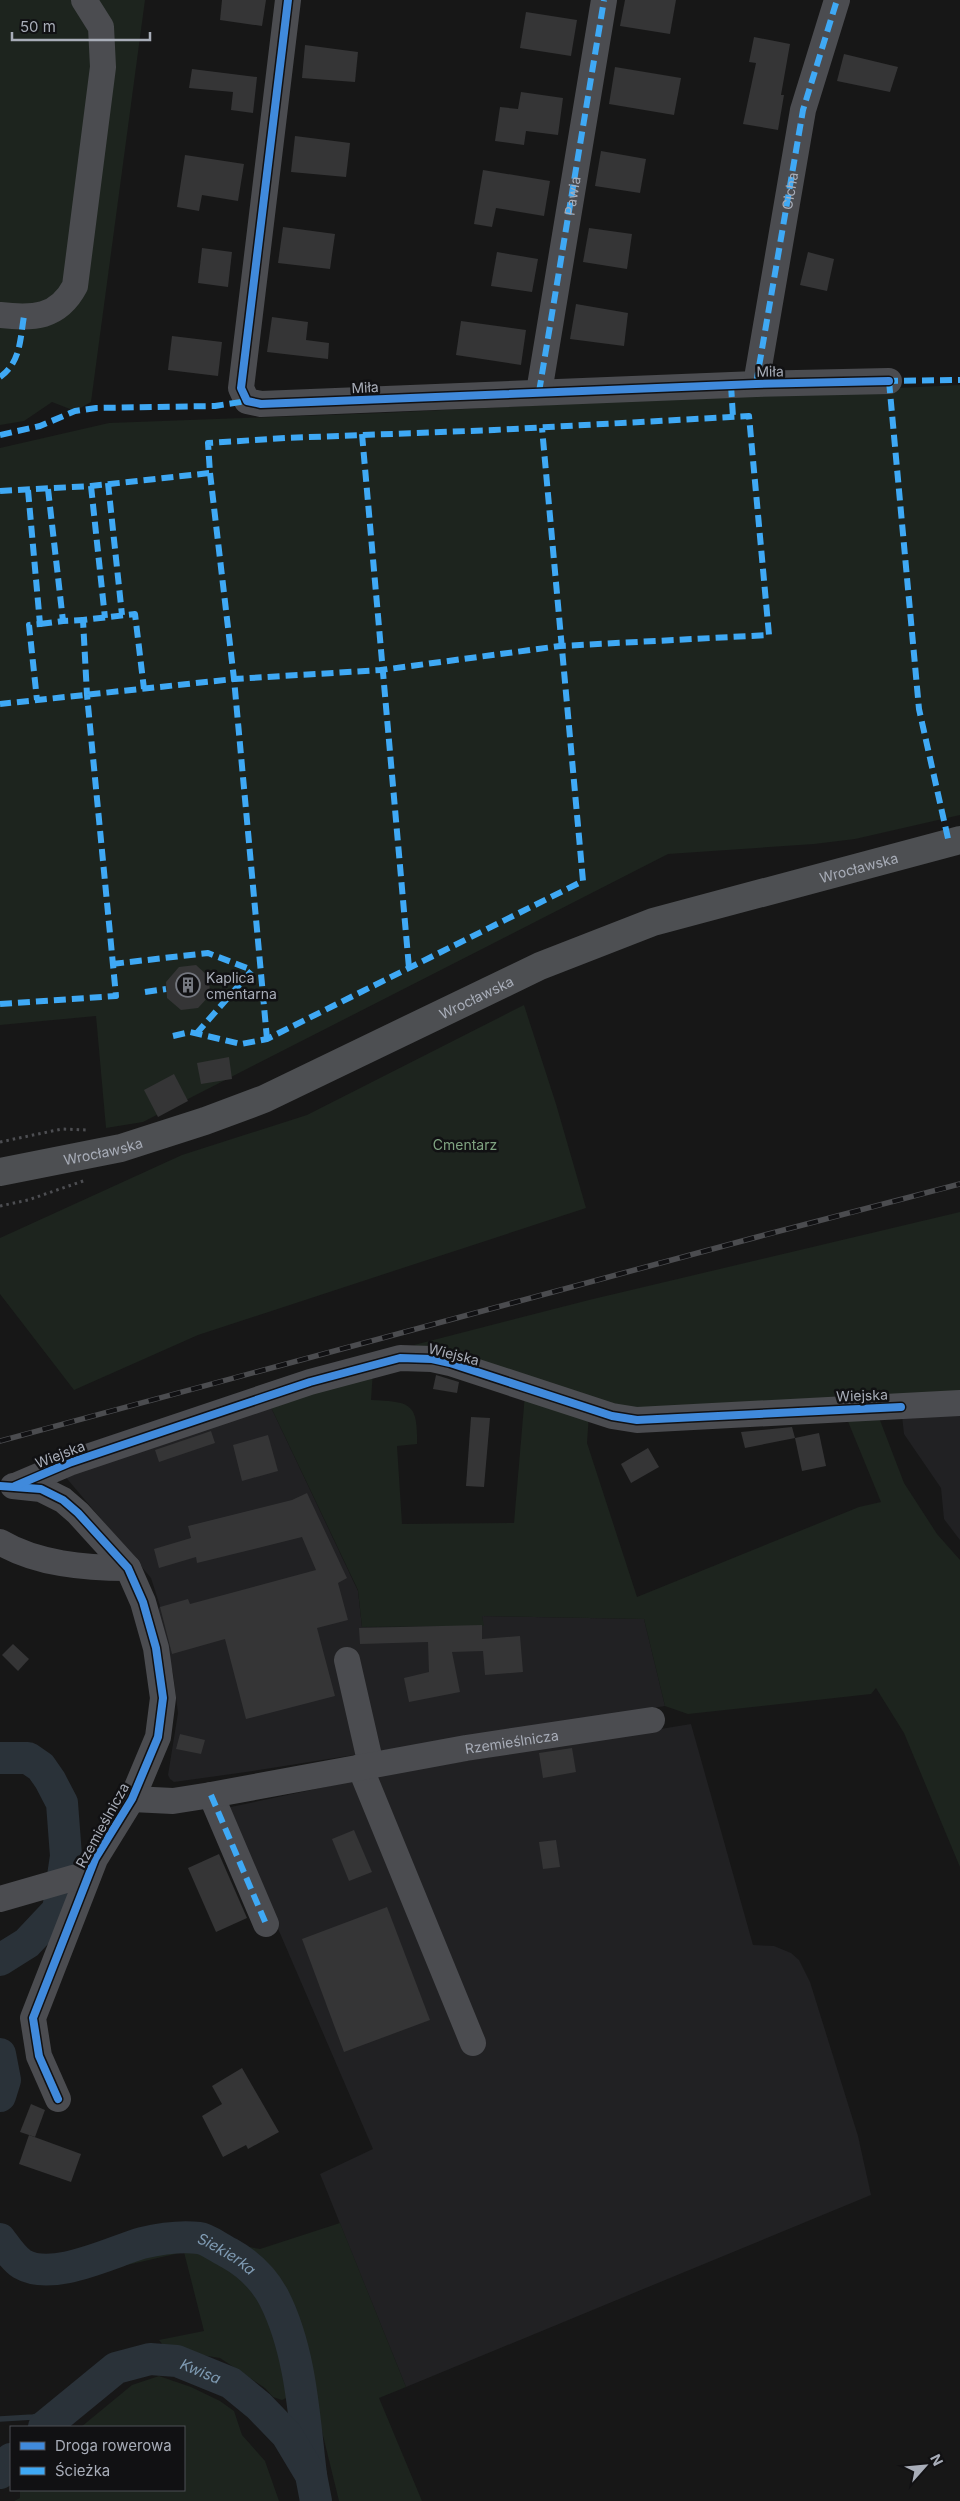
<svg xmlns="http://www.w3.org/2000/svg" width="960" height="2501" viewBox="0 0 960 2501" font-family="Inter,sans-serif">
<rect width="100%" height="100%" fill="#171717"/>
<g fill="#212123">
<polygon points="960,1393 960,1540 944,1519 941,1488 904,1434 900,1398"/>
<polygon points="268,1401 358,1591 362,1627 483,1626 482,1616 644,1619 665,1706 246,1772 174,1782 170,1779 168,1775 178,1713 173,1673 156,1616 160,1606 151,1578 63,1474"/>
<polygon points="691,1724 753,1945 774,1946 791,1953 799,1960 810,1982 858,2136 871,2195 406,2387 320,2174 373,2149 226,1808 387,1774"/>
</g>
<g fill="#1d241e">
<polygon points="0,0 145,0 91,402 75,411 52,402 24,421 0,425"/>
<polygon points="960,385 960,815 855,839 814,844 668,854 143,1122 106,1128 96,1016 0,1025 0,448 109,423 382,413"/>
<polygon points="524,1005 556,1104 586,1208 198,1335 74,1390 0,1294 0,1238 182,1155 307,1115"/>
<polygon points="960,1212 960,1393 648,1410 611,1407 414,1345 589,1300"/>
<path d="M373 1371 371 1400C410 1402 418 1402 417 1444L397 1446 402 1524 514 1523 525 1394 589 1414 587 1443 637 1597 859 1507 881 1502 847 1419 878 1415 904 1483 937 1534 960 1560V1867L904 1733 876 1688 871 1694 688 1714 665 1706 644 1619 482 1616 484 1626 362 1627 358 1590 268 1401Z"/>
<polygon points="340,2223 406,2387 379,2398 422,2501 339,2501 295,2321 278,2278 244,2246 260,2249"/>
<path d="M196 2245 232 2263 247 2274 270 2312 286 2353 292 2395 282 2400 273 2397 265 2388 220 2358 189 2353 170 2354 159 2340 204 2331 184 2252 105 2270C137 2252 160 2246 196 2245Z"/>
<polygon points="0,2250 10,2265 31,2282 0,2264"/>
<polygon points="159,2376 191,2387 220,2401 234,2411 242,2435 265,2461 279,2501 14,2501 20,2498 20,2490 184,2490 184,2427 81,2427 132,2385"/>
</g>
<g fill="none" stroke-linecap="round" stroke-linejoin="round">
<polyline stroke="#2a3239" stroke-width="5.5" points="0,2419 33,2417 61,2412"/>
<g stroke="#2a3239" stroke-width="32">
<polyline points="0,1758 28,1758 41,1767 50,1780 62,1803 66,1856 58,1910 27,1943 0,1960"/>
<polyline points="0,2054 5,2080 0,2096"/>
<path id="s1" d="M0 2239C6 2247 13 2258 22 2264 53 2282 111 2252 142 2243 159 2239 182 2236 199 2238 208 2239 220 2249 229 2253 247 2263 264 2279 274 2298 301 2351 304 2417 311 2475"/>
<path id="s2" d="M44 2427 116 2368 150 2359 177 2361 231 2383 259 2406 287 2435 311 2475 316 2501"/>
<polyline points="0,2473 11,2459"/>
</g>
</g>
<g fill="#353536">
<polygon points="222,0 266,0 262,26 220,20"/>
<polygon points="625,0 676,0 670,34 620,26"/>
<polygon points="526,12 577,20 571,56 520,48"/>
<polygon points="754,37 790,44 781,95 784,95 778,130 743,124 756,63 749,62"/>
<polygon points="305,45 358,52 355,82 302,78"/>
<polygon points="844,54 898,67 890,92 837,81"/>
<polygon points="615,67 681,78 674,115 609,104"/>
<polygon points="192,69 257,77 253,113 231,110 233,92 189,88"/>
<polygon points="521,92 563,98 558,135 526,131 524,145 495,141 500,107 518,109"/>
<polygon points="295,136 350,143 346,177 291,172"/>
<polygon points="601,151 646,159 640,193 595,186"/>
<polygon points="185,155 244,164 238,201 202,195 199,211 177,207"/>
<polygon points="483,170 550,181 544,216 496,208 492,227 474,224"/>
<polygon points="283,227 335,234 330,269 278,263"/>
<polygon points="589,228 632,234 627,269 583,262"/>
<polygon points="202,248 232,252 228,287 198,283"/>
<polygon points="497,252 538,259 532,292 491,286"/>
<polygon points="808,252 834,259 827,291 800,285"/>
<polygon points="576,304 628,313 624,346 570,339"/>
<polygon points="272,317 308,322 306,340 329,343 328,359 267,352"/>
<polygon points="461,321 526,330 521,365 456,355"/>
<polygon points="172,336 222,342 218,376 168,370"/>
<polygon points="196,965 209,977 210,995 198,1008 181,1010 167,998 166,982 179,967"/>
<polygon points="229,1057 232,1079 201,1084 197,1063"/>
<polygon points="174,1074 188,1101 158,1117 144,1090"/>
<polygon points="436,1375 459,1382 457,1393 433,1389"/>
<polygon points="471,1417 490,1418 484,1487 466,1486"/>
<polygon points="792,1427 795,1438 745,1448 741,1432"/>
<polygon points="211,1431 215,1443 159,1462 155,1450"/>
<polygon points="819,1433 826,1466 802,1471 795,1438"/>
<polygon points="268,1435 278,1471 242,1481 233,1445"/>
<polygon points="648,1448 659,1467 631,1483 621,1464"/>
<polygon points="307,1493 347,1578 338,1583 348,1620 317,1628 335,1696 246,1719 225,1639 172,1654 160,1607 188,1599 190,1604 316,1570 302,1537 197,1563 196,1557 159,1568 154,1549 191,1538 188,1526 292,1500"/>
<polygon points="482,1625 482,1639 520,1636 523,1672 485,1675 483,1651 452,1652 460,1692 409,1702 404,1678 429,1672 428,1642 360,1644 359,1628"/>
<polygon points="13,1644 29,1659 18,1671 2,1655"/>
<polygon points="180,1734 205,1740 201,1754 176,1749"/>
<polygon points="572,1748 576,1772 543,1778 539,1753"/>
<polygon points="354,1830 372,1872 349,1881 332,1839"/>
<polygon points="556,1840 560,1867 543,1869 539,1842"/>
<polygon points="219,1854 247,1918 216,1932 188,1868"/>
<polygon points="387,1907 430,2020 344,2052 302,1939"/>
<polygon points="242,2068 279,2132 248,2149 246,2145 223,2157 202,2116 222,2104 212,2086"/>
<polygon points="31,2104 45,2110 35,2137 20,2132"/>
<polygon points="29,2135 81,2154 71,2182 19,2164"/>
</g>
<g fill="none" stroke-linecap="round" stroke-linejoin="round">
<g stroke="#4d4e52" stroke-width="3" stroke-dasharray="2.5 4" stroke-linecap="butt">
<polyline points="0,1142 62,1129 88,1130"/>
<polyline points="0,1206 28,1200 86,1180"/>
</g>
<g stroke="#4b4c50" stroke-width="26">
<polyline points="288,0 241,388 247,401 261,404 756,384 889,381"/>
<path d="M0 315C33 319 58 318 75 286L103 67 101 27 84 0"/>
<polyline points="756,384 803,110 837,0"/>
<polyline points="539,392 604,0"/>
<polyline points="13,1486 41,1489 63,1500 78,1513 128,1568 143,1602 156,1648 163,1698 158,1737 132,1799 95,1859 33,2018 39,2056 58,2099"/>
<polyline points="15,1486 69,1463 310,1382 400,1358 432,1359 450,1363 612,1416 637,1420 960,1403"/>
<path d="M0 1542C37 1564 85 1568 128 1568"/>
<polyline points="347,1660 371,1765"/>
<polyline points="360,1767 473,2043"/>
<polyline points="211,1795 266,1924"/>
<path id="s3" d="M132 1799 173 1801 211 1795 466 1748 652 1720"/>
<polyline points="0,1899 73,1878 88,1876"/>
</g>
<path stroke="#4d4f52" stroke-width="28" id="s4" d="M0 1172 121 1148 205 1121 264 1099 540 966 653 922 960 840"/>
<g stroke="#4b4c4f" stroke-width="5.5">
<polyline id="rail" points="0,1441 757,1237 960,1184"/>
</g>
<use href="#rail" stroke="#111113" stroke-width="4" stroke-dasharray="11" stroke-linecap="butt"/>
<g stroke="#3fa9f5" stroke-width="6" stroke-dasharray="12 6" stroke-linecap="butt">
<path d="M0 377C21 362 20 339 24 316"/>
<polyline points="886,381 960,380"/>
<polyline points="889,381 919,709 949,843"/>
<path id="s5" d="M756 384 803 110 837 0"/>
<polyline points="731,385 733,417"/>
<path id="s6" d="M539 392 604 0"/>
<polyline points="362,434 409,968"/>
<polyline points="0,435 40,426 75,411 96,408 215,406 247,401"/>
<polyline points="210,473 234,679 267,1039"/>
<polyline points="108,483 122,615"/>
<polyline points="91,486 105,618"/>
<polyline points="48,489 63,621 83,620"/>
<polyline points="28,490 40,624 29,625 37,700"/>
<polyline points="0,491 91,486 210,473 208,443 286,438 494,430 749,416 769,635 560,646 381,670 234,679 0,704"/>
<polyline points="40,624 63,621"/>
<polyline points="112,964 208,953 252,970"/>
<polyline points="145,992 166,989"/>
<polyline points="0,1004 116,996 87,695 83,620 135,614 144,689"/>
<polyline points="196,1034 254,968"/>
<polyline points="173,1036 190,1032 241,1044 267,1039 583,881 542,428"/>
<polyline points="211,1795 266,1924"/>
</g>
<g stroke="#111113" stroke-width="11">
<g id="cycleway">
<polyline points="288,0 241,388 247,401 261,404 756,384 889,381"/>
<polyline points="0,1486 41,1489 63,1500 78,1513 128,1568 143,1602 156,1648 163,1698 158,1737 132,1799 95,1859 33,2018 39,2056 58,2099"/>
<polyline points="15,1486 69,1463 310,1382 400,1358 432,1359 450,1363 612,1416 637,1420 901,1407"/>
</g>
</g>
<use href="#cycleway" stroke="#408adc" stroke-width="8"/>
</g>
<defs>
<g id="building-ring" transform="scale(1.25)"><circle r="9.5" fill="#111113" stroke="#757880" stroke-width="1.5"/><path d="M-4-6H4V6H1V3H-1V6H-4ZM-2.5-4.3h1.7v1.8h-1.7ZM.8-4.3h1.7v1.8H.8ZM-2.5-1h1.7V.8h-1.7ZM.8-1h1.7V.8H.8Z" fill="#757880"/></g>
</defs>
<g fill-rule="evenodd">
<use href="#building-ring" x="188" y="985"/>
</g>
<g text-anchor="middle" dominant-baseline="central" stroke-width="5" stroke-linejoin="round" paint-order="stroke">
<g font-size="14" fill="#a8adb8" stroke="#111113">
<text stroke="none"><textPath href="#s5" startOffset="196">Cicha</textPath></text>
<text stroke="none"><textPath href="#s6" startOffset="199">Pawia</textPath></text>
<text transform="translate(770 371) rotate(-1)">Miła</text>
<text transform="translate(365 387) rotate(-3)">Miła</text>
<text stroke="none"><textPath href="#s4" startOffset="915">Wrocławska</textPath></text>
<text stroke="none"><textPath href="#s4" startOffset="510">Wrocławska</textPath></text>
<text stroke="none"><textPath href="#s4" startOffset="105">Wrocławska</textPath></text>
<text transform="translate(454 1354) rotate(14)">Wiejska</text>
<text transform="translate(862 1395) rotate(-2)">Wiejska</text>
<text transform="translate(60 1454) rotate(-21)">Wiejska</text>
<text stroke="none"><textPath href="#s3" startOffset="385">Rzemieślnicza</textPath></text>
<text transform="translate(102 1825) rotate(-61)">Rzemieślnicza</text>
</g>
<g font-size="14" fill="#a8adb8" stroke="#111113" text-anchor="start">
<text x="206" y="977">Kaplica<tspan x="206" dy="16">cmentarna</tspan></text>
</g>
<g font-size="14" fill="#7fa381" stroke="#111113">
<text x="465" y="1144">Cmentarz</text>
</g>
<g font-size="15" font-style="italic" fill="#7f9bb3" stroke="#111113">
<text stroke="none"><textPath href="#s1" startOffset="248">Siekierka</textPath></text>
<text stroke="none"><textPath href="#s2" startOffset="181">Kwisa</textPath></text>
</g>
</g>
<rect x="10" y="2426" width="175" height="65" fill="#111113" stroke="#4d4f55"/>
<rect x="20" y="2442" width="25" height="8" fill="#408adc" stroke="#4d4f55"/>
<text x="55" y="2451" font-size="15" fill="#a8adb8">Droga rowerowa</text>
<rect x="20" y="2467" width="25" height="8" fill="#3fa9f5" stroke="#4d4f55"/>
<text x="55" y="2476" font-size="15" fill="#a8adb8">Ścieżka</text>
<g transform="translate(925 2466) rotate(63)" stroke="#111113" stroke-width="4" paint-order="stroke">
<path d="M0-4L9 19L0 12L-9 19Z" fill="#a8adb8"/>
<text y="-8" font-size="14" font-weight="bold" text-anchor="middle" fill="#a8adb8">N</text>
</g>
<path d="M12 32v8h138v-8" fill="none" stroke="#a8adb8" stroke-width="2.5"/>
<text x="20" y="32" font-size="15" fill="#a8adb8" stroke="#111113" stroke-width="4" paint-order="stroke">50 m</text>
</svg>
